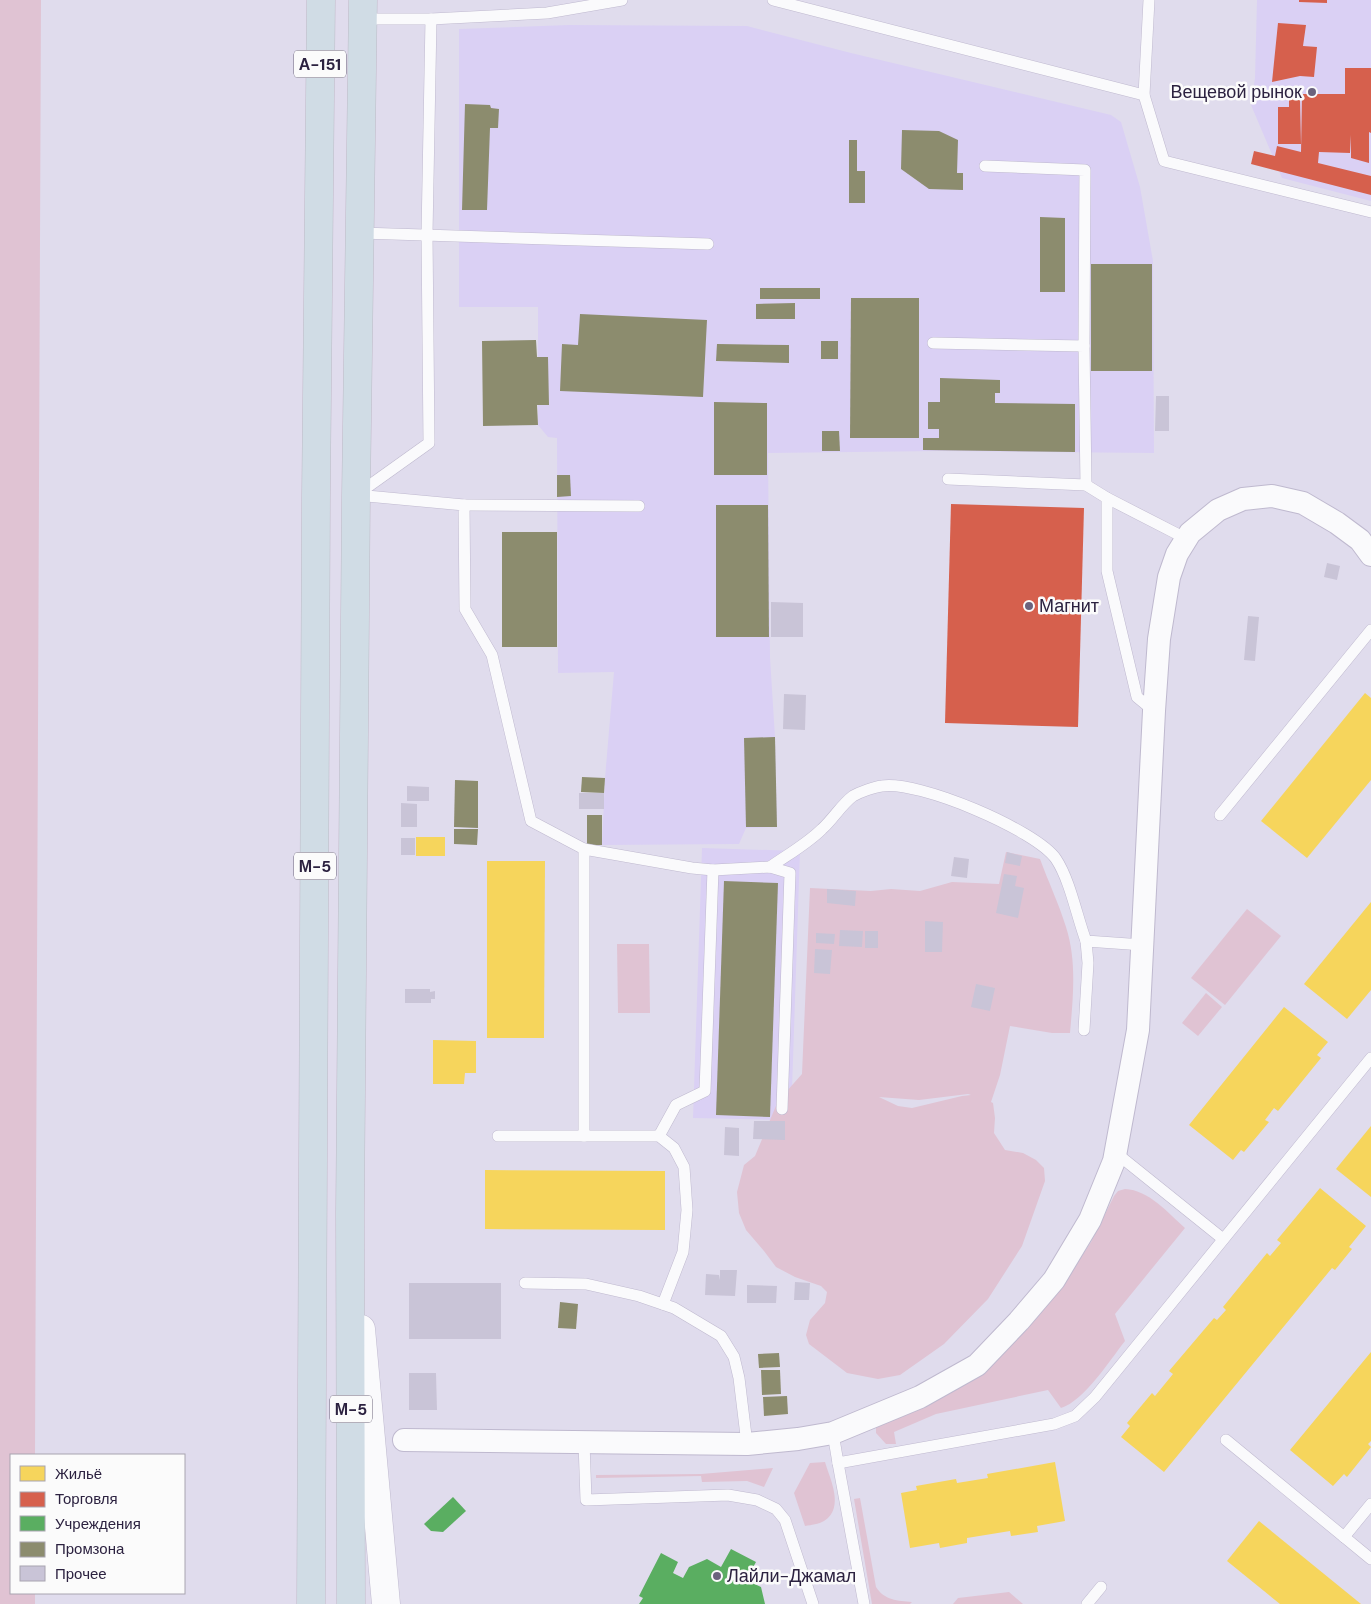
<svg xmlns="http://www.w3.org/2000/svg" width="1371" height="1604" viewBox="0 0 1371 1604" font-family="'DM Sans',sans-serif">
<rect width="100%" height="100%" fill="#e0dced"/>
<g fill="#dad0f4">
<polygon points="1257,0 1371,0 1371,201 1282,178 1251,105 1255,78"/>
<polygon points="569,25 747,26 851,53 1111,115 1121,122 1140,187 1153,261 1154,453 939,451 768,453 770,657 775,737 777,827 746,828 739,844 602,845 605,778 614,672 558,673 557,438 548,437 538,425 538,307 459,307 459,29"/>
<polygon points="702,848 800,851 791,1120 693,1118"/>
</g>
<g fill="#e0c3d3" fill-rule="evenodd">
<polygon points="0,0 41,0 35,1455 11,1455 11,1593 35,1593 35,1604 0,1604"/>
<path d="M1006 852 1040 859C1048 881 1059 904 1066 927 1077 961 1073 998 1070 1033H1052L1010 1026 1000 1075 991 1102 993 1103 995 1118 994 1133 1005 1150 1023 1153 1036 1160 1044 1168 1045 1181 1022 1246 988 1299 944 1344 900 1375 878 1379 847 1373 809 1344 806 1335 810 1320 825 1303 827 1292 821 1286 795 1277 776 1267 764 1251 746 1230 739 1213 737 1192 744 1165 755 1156 778 1101 802 1074 810 888 871 891 891 889 920 891 952 882 999 884ZM968 1094 971 1095 962 1096 912 1108 898 1106 879 1097 919 1100Z"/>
<polygon points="1247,909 1281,936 1225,1005 1191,978"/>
<polygon points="617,944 649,944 650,1013 618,1013"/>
<polygon points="1206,993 1222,1007 1198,1036 1182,1023"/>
<path d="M1125 1189C1149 1190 1168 1213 1185 1228L1115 1314 1125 1341C1110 1360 1084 1401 1061 1408L1048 1390 936 1414 894 1432 896 1444H886L876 1433V1426L998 1356 1036 1319 1063 1285 1091 1242 1114 1196 1118 1191Z"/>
<path d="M825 1462C830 1479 845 1508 824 1521 819 1524 811 1525 805 1526L794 1493 810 1463Z"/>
<polygon points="773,1468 764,1487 747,1481 702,1482 701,1476 596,1478 596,1475 701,1474"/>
<path d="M860 1498 876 1587C884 1600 898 1601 912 1602L910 1604H872L854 1499Z"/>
<polygon points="1009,1592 1023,1604 953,1604 958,1598"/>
</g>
<g fill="#f6d55c">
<polygon points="1365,693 1371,698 1371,780 1307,858 1261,821"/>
<rect x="416" y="837" width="29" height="19"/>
<polygon points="487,861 545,861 544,1038 487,1038"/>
<polygon points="1371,902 1371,990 1347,1019 1304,984"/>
<polygon points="1284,1007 1328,1042 1317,1055 1321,1058 1278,1111 1274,1108 1265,1120 1269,1122 1244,1152 1241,1150 1233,1160 1189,1125"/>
<polygon points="433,1040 476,1041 476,1073 465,1073 464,1084 433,1084"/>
<polygon points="1371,1126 1371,1197 1336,1169"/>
<polygon points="485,1170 665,1171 665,1230 485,1229"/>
<polygon points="1320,1188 1366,1226 1349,1247 1352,1249 1335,1270 1332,1268 1164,1472 1121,1437 1130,1426 1127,1423 1152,1393 1155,1396 1173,1374 1169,1371 1214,1318 1217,1320 1226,1310 1223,1307 1267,1253 1270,1256 1281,1243 1277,1240"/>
<polygon points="1371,1352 1371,1441 1368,1444 1371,1447 1347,1477 1344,1474 1333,1486 1290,1450"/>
<polygon points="1055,1462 1065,1521 1037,1526 1038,1532 1011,1536 1010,1531 967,1538 967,1543 940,1548 939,1543 910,1548 901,1493 917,1490 916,1486 956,1479 957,1483 988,1478 987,1474"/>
<polygon points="1259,1521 1361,1604 1280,1604 1227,1561"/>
</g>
<g fill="#d6604d">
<polygon points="1299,0 1327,0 1327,3 1299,2"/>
<polygon points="1278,23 1306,25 1303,46 1317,47 1314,77 1300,76 1272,82"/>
<polygon points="1345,68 1371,68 1371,133 1369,132 1369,163 1351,158 1351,135 1350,153 1319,152 1318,163 1371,176 1371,195 1251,164 1254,151 1275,156 1277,146 1301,152 1302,94 1345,94"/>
<polygon points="1289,99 1300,99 1301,144 1278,144 1278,107 1289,107"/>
<polygon points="951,504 1084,508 1078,727 945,723"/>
</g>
<g fill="#5aae61">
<polygon points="453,1497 466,1511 443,1532 431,1531 424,1524"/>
<polygon points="731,1549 756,1562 746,1580 761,1587 765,1604 639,1604 643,1598 639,1596 661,1553 678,1562 673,1573 683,1578 689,1567 707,1559 721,1567"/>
</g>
<g fill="#8c8c6e">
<polygon points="465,104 490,105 491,108 499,109 498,128 490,128 487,210 462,210"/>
<polygon points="902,130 939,131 958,140 957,173 963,173 963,190 929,189 901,169"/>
<polygon points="849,140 857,140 857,171 865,171 865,203 849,203"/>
<polygon points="1040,217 1065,218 1065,292 1040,292"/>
<rect x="1091" y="264" width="61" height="107"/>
<rect x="760" y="288" width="60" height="11"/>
<polygon points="851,298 919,298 919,438 850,438"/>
<polygon points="795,303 795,319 756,319 756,304"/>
<polygon points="580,314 707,320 703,397 560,391 562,344 578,345"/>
<polygon points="536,340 537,357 548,357 549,405 537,405 538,425 483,426 482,341"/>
<rect x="821" y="341" width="17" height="18"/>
<polygon points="717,344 789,345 789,363 716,361"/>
<polygon points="940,378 1000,380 1000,393 995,393 995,403 1075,404 1075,452 923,450 923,438 939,438 939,429 928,429 928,402 940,402"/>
<polygon points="714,402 767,403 767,475 714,475"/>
<polygon points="822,431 839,431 840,451 822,451"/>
<polygon points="557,475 570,475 571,496 557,497"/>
<polygon points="716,505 768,505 769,637 716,637"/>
<rect x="502" y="532" width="55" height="115"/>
<polygon points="775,737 777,827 746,827 744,738"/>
<polygon points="582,777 605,778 604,793 581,792"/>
<polygon points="455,780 478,781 478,828 454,827"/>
<rect x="587" y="815" width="15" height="30"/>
<polygon points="454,829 478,829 477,845 454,844"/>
<polygon points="724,881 778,883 770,1117 716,1115"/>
<polygon points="560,1302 578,1304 576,1329 558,1328"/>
<polygon points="779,1353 780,1367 759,1368 758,1354"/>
<polygon points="761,1370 780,1370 781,1394 762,1395"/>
<polygon points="787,1396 788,1414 764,1416 763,1397"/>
</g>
<g fill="#c9c4d7">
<polygon points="1156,396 1169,396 1169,431 1155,431"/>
<polygon points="1327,563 1340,566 1337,580 1324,577"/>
<polygon points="771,602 803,603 803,637 771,637"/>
<polygon points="1248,616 1259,617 1255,661 1244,660"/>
<polygon points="784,694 806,695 805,730 783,729"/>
<polygon points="407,786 429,787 429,801 407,801"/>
<rect x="579" y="793" width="25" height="16"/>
<polygon points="401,803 417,804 417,827 401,827"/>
<rect x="401" y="838" width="14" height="17"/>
<polygon points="1007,852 1022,856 1020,866 1005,863"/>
<polygon points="954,857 969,859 967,878 951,876"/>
<polygon points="1004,874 1017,876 1015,886 1024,888 1018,918 996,913"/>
<polygon points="827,889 856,891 855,906 827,903"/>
<polygon points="925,921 943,922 942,952 925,952"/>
<polygon points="840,930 863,931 862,947 839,946"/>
<rect x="865" y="931" width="13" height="17"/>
<polygon points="816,933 835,934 834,944 816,943"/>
<polygon points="815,949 832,950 830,974 814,973"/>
<polygon points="976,984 995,988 990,1011 971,1007"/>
<polygon points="405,989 430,989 430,992 435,991 435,999 431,999 431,1003 405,1003"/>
<polygon points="754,1121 785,1121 785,1140 753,1139"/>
<polygon points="725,1127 739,1128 739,1156 724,1155"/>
<polygon points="720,1270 737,1270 735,1296 705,1295 706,1274 719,1275 720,1280"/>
<polygon points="795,1282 810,1283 809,1300 794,1300"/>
<rect x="409" y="1283" width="92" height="56"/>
<polygon points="747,1285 777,1286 776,1303 747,1303"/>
<polygon points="409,1373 436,1373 437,1410 409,1410"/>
</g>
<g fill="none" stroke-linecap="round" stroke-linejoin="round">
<g stroke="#bfb9cf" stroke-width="12">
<g id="service">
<polyline points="773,0 1144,95 1164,161 1371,212"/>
<polyline points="363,19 431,19 547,13 622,0"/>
<polyline points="1144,95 1149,0"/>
<polyline points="985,166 1085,170 1084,346"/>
<polyline points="361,233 708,244"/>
<polyline points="933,343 1084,346 1086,485"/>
<polyline points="948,479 1086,485 1107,498 1107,571 1137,697 1154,711"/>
<polyline points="359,493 429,443 427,234 431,19"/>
<polyline points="356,495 464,505 465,609 492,655 531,821 584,849 584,1136"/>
<polyline points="1107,498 1187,539"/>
<polyline points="464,505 639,506"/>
<polyline points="1220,815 1371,630"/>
<polyline points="584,849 692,868 713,870 770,867 790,873 782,1109"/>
<path d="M770 867C787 855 807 844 822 829 833 819 842 804 853 796 860 792 874 787 882 786 918 780 1036 830 1056 859 1070 880 1077 917 1086 941L1143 945"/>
<polyline points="1084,1030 1088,963 1086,941"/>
<polyline points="498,1136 659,1136 674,1148 684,1167 687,1210 683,1252 663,1304"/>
<polyline points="659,1136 676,1105 705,1091 713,870"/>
<polyline points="1116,1153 1223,1239"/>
<polyline points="525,1283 586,1284 639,1296 674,1308 721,1336 734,1357 739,1378 747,1444"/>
<polyline points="833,1433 838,1463 1054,1424 1075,1416 1095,1397 1371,1058"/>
<polyline points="1226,1440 1371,1559"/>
<polyline points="584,1442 586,1500 728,1495 757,1500 776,1509 785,1520 813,1604"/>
<polyline points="838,1463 864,1604"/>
<polyline points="1344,1537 1371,1504"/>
<polyline points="1087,1604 1101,1587"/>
</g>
</g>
<g stroke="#bfb9cf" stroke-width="24">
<polyline id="minor" points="404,1440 747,1444 798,1439 833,1433 920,1397 977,1365 1019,1321 1054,1280 1090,1220 1114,1161 1138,1030 1154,711 1159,639 1169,577 1177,554 1190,533 1218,510 1243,499 1272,496 1303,503 1337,523 1360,540 1371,555"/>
</g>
<g stroke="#bfb9cf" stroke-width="29">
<polyline id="tertiary" points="361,1329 386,1604"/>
</g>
<g stroke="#bebac7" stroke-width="29">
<g id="trunk">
<polyline points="311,1604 316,495 321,0"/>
<polyline points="351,1604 350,1213 356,495 363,0"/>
</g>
</g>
<use href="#service" stroke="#fafafc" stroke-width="11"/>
<use href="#minor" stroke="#fafafc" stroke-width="22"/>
<use href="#tertiary" stroke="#fafafc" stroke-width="28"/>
<use href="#trunk" stroke="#d0dce5" stroke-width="28"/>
</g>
<g fill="#6b637d" stroke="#fbfbfb" stroke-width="2">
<circle cx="1312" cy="92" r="5"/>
<circle cx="1029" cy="606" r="5"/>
<circle cx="717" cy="1576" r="5"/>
</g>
<g text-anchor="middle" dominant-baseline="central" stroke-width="5" stroke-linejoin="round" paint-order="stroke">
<g fill="#fbfbfb" stroke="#6a6378" stroke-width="1">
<rect x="294" y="50.5" width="52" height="27" rx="4"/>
<rect x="294" y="852.5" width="42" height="27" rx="4"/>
<rect x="330" y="1395.5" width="42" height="27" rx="4"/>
</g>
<g font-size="16" font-weight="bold" fill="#2c2240">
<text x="320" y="64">А-151</text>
<text x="315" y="866">М-5</text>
<text x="351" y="1409">М-5</text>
</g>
<g font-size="18" fill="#2c2240" stroke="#fbfbfb" text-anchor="start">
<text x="1302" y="92" text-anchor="end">Вещевой рынок</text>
<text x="1039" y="606">Магнит</text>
<text x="727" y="1576">Лайли-Джамал</text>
</g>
</g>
<rect x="10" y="1454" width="175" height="140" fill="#fbfbfb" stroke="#a8a4b0"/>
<rect x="20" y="1466" width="25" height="15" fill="#f6d55c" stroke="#a8a4b0"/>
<text x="55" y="1479" font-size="15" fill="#2c2240">Жильё</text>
<rect x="20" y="1492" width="25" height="15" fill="#d6604d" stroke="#a8a4b0"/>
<text x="55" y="1504" font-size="15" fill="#2c2240">Торговля</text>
<rect x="20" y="1516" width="25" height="15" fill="#5aae61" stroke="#a8a4b0"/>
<text x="55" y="1529" font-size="15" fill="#2c2240">Учреждения</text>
<rect x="20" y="1542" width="25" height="15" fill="#8c8c6e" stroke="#a8a4b0"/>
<text x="55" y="1554" font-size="15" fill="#2c2240">Промзона</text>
<rect x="20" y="1566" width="25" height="15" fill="#c9c4d7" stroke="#a8a4b0"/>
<text x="55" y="1579" font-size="15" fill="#2c2240">Прочее</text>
</svg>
